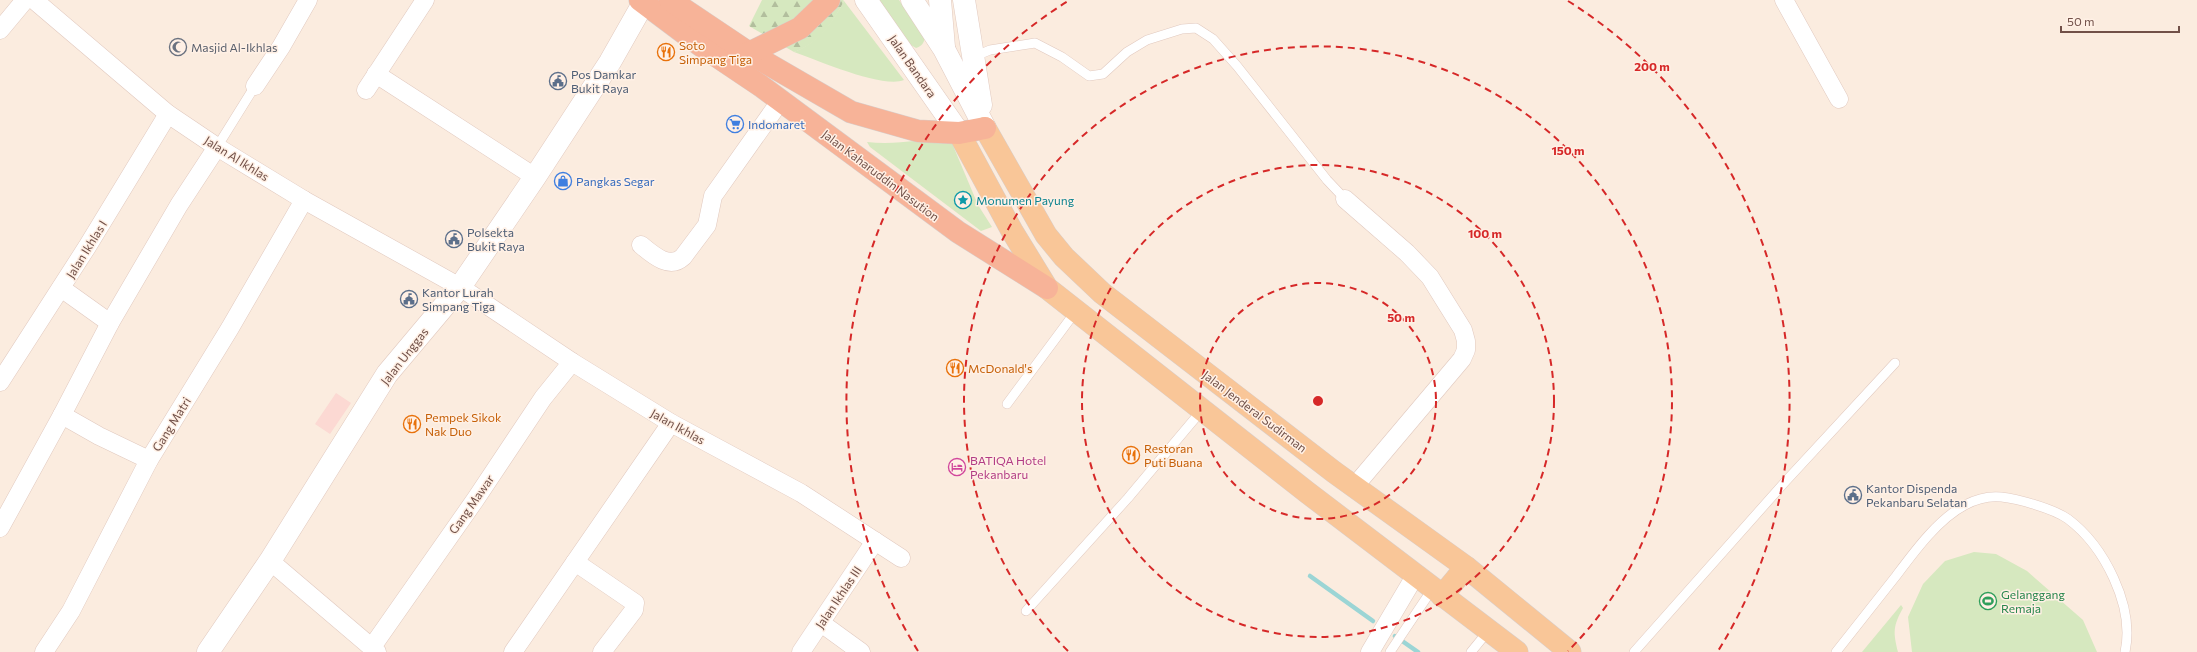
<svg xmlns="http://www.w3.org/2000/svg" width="2197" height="652" viewBox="0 0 2197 652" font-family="Commissioner,sans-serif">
<defs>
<pattern id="forest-firs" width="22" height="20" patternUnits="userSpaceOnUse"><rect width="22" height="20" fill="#d6e8bf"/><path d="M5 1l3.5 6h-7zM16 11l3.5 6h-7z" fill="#b2be9d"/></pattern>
</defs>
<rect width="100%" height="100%" fill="#fbecdf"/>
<polygon fill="#fcd9d3" points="336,393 351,403 330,434 315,424"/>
<g fill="#d6e8bf">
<path d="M878 0H899L925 37C924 43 922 46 916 48L911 45Z"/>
<path d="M844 1 904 80C883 89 817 60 794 52 817 44 833 22 844 1Z"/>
<path d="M949 136 978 205 992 227 981 231 870 147 867 142C895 145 921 140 949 136Z"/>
<polygon points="1974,552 1996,554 2027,571 2083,620 2097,652 1912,652 1908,617 1923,584 1945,561"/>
<path d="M1901 605 1903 608C1893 626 1893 632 1898 652H1862Z"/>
</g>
<path fill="url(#forest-firs)" d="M762 0H843L844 1C832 24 819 43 794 52L749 26Z"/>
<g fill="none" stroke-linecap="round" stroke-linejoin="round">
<g stroke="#9bd5d5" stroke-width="4.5">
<polyline points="1310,576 1373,621"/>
<polyline points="1395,636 1418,652"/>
</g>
<g stroke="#e1c9bf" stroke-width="10">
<g id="service">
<polyline points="973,57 990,50 1035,43 1062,57 1089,76 1103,74 1127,52 1147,40 1182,29 1196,28 1213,39 1237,66 1327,180 1345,199"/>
<polyline points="217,147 255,86"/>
<polyline points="1007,404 1076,311"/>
<polyline points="1026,611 1128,498 1202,410"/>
<polyline points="1390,652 1433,588"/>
<polyline points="1471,652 1489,630"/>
<polyline points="1634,652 1784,483 1895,363"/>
<path d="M1836 652C1856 627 1876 601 1896 576 1914 552 1938 519 1965 505 1988 493 2003 496 2026 502 2040 506 2057 511 2068 519 2104 546 2135 606 2125 652"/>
</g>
</g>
<g stroke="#e1c9bf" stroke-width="19">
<g id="minor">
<polyline points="34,0 168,114 217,147 304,200 460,287 572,362 671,423 801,493 901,558"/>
<polyline points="1784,0 1839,99"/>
<polyline points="0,30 25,0"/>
<polyline points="376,74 535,177"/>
<polyline points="255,86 281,47 308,0"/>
<polyline points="366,90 425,0"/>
<polyline points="1345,199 1407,253 1430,277 1463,330 1466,341 1466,350 1462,359 1354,487"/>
<path d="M641 245C652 254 669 270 683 257L707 225 713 196 781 100"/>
<polyline points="61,288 110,323"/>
<polyline points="0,382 87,247 168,114"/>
<polyline points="62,415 99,436 149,460"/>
<polyline points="0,528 62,415 110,323 179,205 217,147"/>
<polyline points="270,561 377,652"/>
<polyline points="575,562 635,603 634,610 602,652"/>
<polyline points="821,623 861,652"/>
<polyline points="372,647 475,500 543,398 572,362"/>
<polyline points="44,652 71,611 149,460 230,328 304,200"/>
<polyline points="513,652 671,423"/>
<polyline points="801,652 875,541"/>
<polyline points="1370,652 1415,576"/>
</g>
</g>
<g stroke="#e1c9bf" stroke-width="23">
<g id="tertiary">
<polyline points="866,0 959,133"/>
<polyline points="912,0 944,49 985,128"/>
<polyline points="940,0 944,47"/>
<polyline points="964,0 981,105"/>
<polyline points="208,652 270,561 387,374 460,287 535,177 610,62 644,2"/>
</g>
</g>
<g stroke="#d7cecc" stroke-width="23">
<g id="primary">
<polyline points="985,128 1046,235 1064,257 1102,293 1334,472 1466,567 1570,652"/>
<polyline points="959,133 1012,231 1047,288 1308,493 1517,652"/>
<polyline points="1442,596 1466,567"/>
</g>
</g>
<g stroke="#d7cecc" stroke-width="23">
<g id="trunk">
<polyline points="640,0 700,45 761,86 958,232 1047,288"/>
<polyline points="670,0 749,53 851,112 918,131 959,133 985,128"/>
<polyline points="749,53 800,28 829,0"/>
</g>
</g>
<use href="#service" stroke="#fff" stroke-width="9"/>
<use href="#minor" stroke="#fff" stroke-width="18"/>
<use href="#tertiary" stroke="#fff" stroke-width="22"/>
<use href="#primary" stroke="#f9c698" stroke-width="22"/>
<use href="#trunk" stroke="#f7b398" stroke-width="22"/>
</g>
<g fill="none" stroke="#d62828" stroke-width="2" stroke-dasharray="7 5">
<circle cx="1318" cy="401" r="118"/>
<circle cx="1318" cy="401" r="236"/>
<path d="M1068 651A354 354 0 1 1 1568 651"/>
<path d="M918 651A472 472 0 0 1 1068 1M1568 1A472 472 0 0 1 1718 651"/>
</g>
<defs>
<g id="mosque-ring" transform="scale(0.9)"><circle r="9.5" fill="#fff0e5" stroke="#6b7280" stroke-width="1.5"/><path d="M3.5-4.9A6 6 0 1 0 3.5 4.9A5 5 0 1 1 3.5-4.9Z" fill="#6b7280"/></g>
<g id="restaurant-ring" transform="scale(0.9)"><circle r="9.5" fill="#fff0e5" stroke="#e8710a" stroke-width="1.5"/><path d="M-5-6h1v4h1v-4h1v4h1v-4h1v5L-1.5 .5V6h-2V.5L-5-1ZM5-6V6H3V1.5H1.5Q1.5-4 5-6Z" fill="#e8710a"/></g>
<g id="civic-ring" transform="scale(0.9)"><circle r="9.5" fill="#fff0e5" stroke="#5c6f8a" stroke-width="1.5"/><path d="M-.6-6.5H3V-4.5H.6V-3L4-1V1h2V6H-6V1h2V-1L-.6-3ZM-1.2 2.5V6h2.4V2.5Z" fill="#5c6f8a"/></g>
<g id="supermarket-ring" transform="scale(0.9)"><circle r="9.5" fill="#fff0e5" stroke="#3f7fe0" stroke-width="1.5"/><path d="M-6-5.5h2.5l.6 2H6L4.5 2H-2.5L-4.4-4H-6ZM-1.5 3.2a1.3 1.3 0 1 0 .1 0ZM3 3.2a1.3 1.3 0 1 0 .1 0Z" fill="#3f7fe0"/></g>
<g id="shop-ring" transform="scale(0.9)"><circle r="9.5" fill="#fff0e5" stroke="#3f7fe0" stroke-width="1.5"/><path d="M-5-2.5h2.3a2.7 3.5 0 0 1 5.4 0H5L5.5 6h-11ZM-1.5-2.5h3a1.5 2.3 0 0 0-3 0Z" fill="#3f7fe0"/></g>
<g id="sight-ring" transform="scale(0.9)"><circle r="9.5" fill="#fff0e5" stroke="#0f9aa8" stroke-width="1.5"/><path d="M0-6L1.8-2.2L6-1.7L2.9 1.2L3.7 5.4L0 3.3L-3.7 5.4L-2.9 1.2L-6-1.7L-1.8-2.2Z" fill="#0f9aa8"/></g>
<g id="hotel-ring" transform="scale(0.9)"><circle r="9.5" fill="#fff0e5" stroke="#d1479c" stroke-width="1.5"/><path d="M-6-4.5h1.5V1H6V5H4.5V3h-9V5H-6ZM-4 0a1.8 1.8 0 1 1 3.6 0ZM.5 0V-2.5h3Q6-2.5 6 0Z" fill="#d1479c"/></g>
<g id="stadium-ring" transform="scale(0.9)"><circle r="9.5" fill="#fff0e5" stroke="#2e9e5b" stroke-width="1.5"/><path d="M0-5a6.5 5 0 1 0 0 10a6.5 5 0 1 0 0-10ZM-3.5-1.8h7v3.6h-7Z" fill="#2e9e5b"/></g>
</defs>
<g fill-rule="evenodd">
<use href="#mosque-ring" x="178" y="47"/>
<use href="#restaurant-ring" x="666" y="52"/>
<use href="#civic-ring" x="558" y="81"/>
<use href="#supermarket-ring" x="735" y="124"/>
<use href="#shop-ring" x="563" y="181"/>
<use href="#sight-ring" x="963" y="200"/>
<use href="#civic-ring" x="454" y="239"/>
<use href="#civic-ring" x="409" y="299"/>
<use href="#restaurant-ring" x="955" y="368"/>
<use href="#restaurant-ring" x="412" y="424"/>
<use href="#restaurant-ring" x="1131" y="455"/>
<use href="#hotel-ring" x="957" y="467"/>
<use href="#civic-ring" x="1853" y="495"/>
<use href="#stadium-ring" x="1988" y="601"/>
</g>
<g text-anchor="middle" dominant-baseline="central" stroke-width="3" stroke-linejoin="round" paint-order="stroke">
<g font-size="12" fill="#c56008" stroke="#fff0e5" text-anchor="start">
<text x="679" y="45">Soto<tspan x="679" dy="14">Simpang Tiga</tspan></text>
<text x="968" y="368">McDonald's</text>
<text x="425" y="417">Pempek Sikok<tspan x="425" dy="14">Nak Duo</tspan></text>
<text x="1144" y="448">Restoran<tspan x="1144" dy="14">Puti Buana</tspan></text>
</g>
<g font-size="12" fill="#5b616d" stroke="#fff0e5" text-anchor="start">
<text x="191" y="47">Masjid Al-Ikhlas</text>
</g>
<g font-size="12" fill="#715048" stroke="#fff0e5">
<text transform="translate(913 66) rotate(55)">Jalan Bandara</text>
<text transform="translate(237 158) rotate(32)">Jalan Al Ikhlas</text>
<text transform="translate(881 175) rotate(37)">Jalan Kaharuddin Nasution</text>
<text transform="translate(86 249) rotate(-58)">Jalan Ikhlas I</text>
<text transform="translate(404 356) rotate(-52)">Jalan Unggas</text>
<text transform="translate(1255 411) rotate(37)">Jalan Jenderal Sudirman</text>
<text transform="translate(171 424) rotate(-58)">Gang Matri</text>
<text transform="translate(678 426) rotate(29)">Jalan Ikhlas</text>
<text transform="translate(471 504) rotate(-55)">Gang Mawar</text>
<text transform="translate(838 597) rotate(-56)">Jalan Ikhlas III</text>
</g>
<g font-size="12" fill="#4e5e75" stroke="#fff0e5" text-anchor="start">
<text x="571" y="74">Pos Damkar<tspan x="571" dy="14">Bukit Raya</tspan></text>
<text x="467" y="232">Polsekta<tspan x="467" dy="14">Bukit Raya</tspan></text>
<text x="422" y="292">Kantor Lurah<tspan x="422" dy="14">Simpang Tiga</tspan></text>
<text x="1866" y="488">Kantor Dispenda<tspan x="1866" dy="14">Pekanbaru Selatan</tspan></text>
</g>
<g font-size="12" fill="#366cbe" stroke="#fff0e5" text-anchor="start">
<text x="748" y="124">Indomaret</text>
<text x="576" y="181">Pangkas Segar</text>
</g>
<g font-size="12" fill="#0d838f" stroke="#fff0e5" text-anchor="start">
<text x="976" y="200">Monumen Payung</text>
</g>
<g font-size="12" fill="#b23c85" stroke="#fff0e5" text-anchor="start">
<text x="970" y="460">BATIQA Hotel<tspan x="970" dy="14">Pekanbaru</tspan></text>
</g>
<g font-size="12" fill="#27864d" stroke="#fff0e5" text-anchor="start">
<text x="2001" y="594">Gelanggang<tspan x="2001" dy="14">Remaja</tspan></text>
</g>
</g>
<circle cx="1318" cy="401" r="6" fill="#d62828" stroke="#fff0e5" stroke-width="2"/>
<g font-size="12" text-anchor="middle" font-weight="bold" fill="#d62828" stroke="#fff0e5" stroke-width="3" stroke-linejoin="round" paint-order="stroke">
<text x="1652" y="71">200 m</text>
<text x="1568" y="155">150 m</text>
<text x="1485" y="238">100 m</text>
<text x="1401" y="322">50 m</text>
</g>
<path d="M2061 26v6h118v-6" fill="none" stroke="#715048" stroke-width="2"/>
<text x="2067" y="26" font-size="12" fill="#715048" stroke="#fff0e5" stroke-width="3" paint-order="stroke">50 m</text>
</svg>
